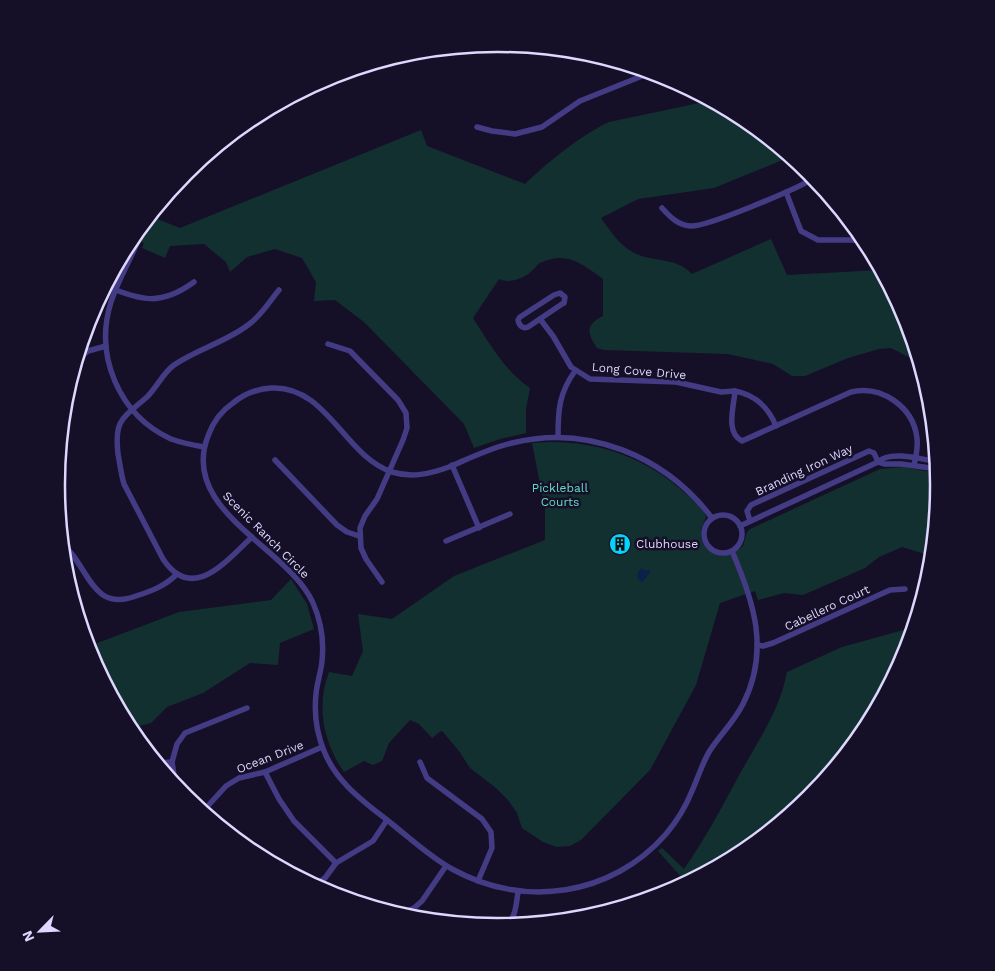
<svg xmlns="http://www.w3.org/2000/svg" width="995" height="971" viewBox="0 0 995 971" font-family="'Work Sans',sans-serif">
<rect width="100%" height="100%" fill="#151027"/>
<g fill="#133031">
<path d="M709 101 743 118 790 157 714 188 638 199 601 218C611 232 622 249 639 255 658 262 677 258 692 274L771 239 787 275 881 270 906 317 920 363 891 348 879 349 848 358 805 376H792L773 364 728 354 604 350 597 348C587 333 585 325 603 316V279C581 263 566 250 538 264 530 276 512 285 499 279L473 318C489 343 505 371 530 388L526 409V433L500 439 474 448 464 424 364 322 335 300 314 301 316 282 302 258 275 249 247 257 230 272 226 262 204 244 170 246 165 258 142 248 144 243 135 240 126 260 121 258 130 240 150 216 180 228 421 130 427 146 525 184C548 162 581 135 609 122Z"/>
<path d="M550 442C602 442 648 459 686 494 693 500 702 508 706 516 705 522 701 526 701 531 700 545 712 557 726 555 732 555 738 550 743 546L747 532 750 529 880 469 902 467 938 473 939 486 932 556 902 547 879 557 865 568 803 595 784 593 758 600 755 591 720 603 696 685 650 770 581 840 570 846 557 847 543 842 522 828 517 813 508 800 496 788 470 768 459 751 443 732 441 731 432 738 419 724 410 720 389 743 382 761 373 765 364 761 344 772C323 742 316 706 329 672L352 676 363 651 358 614 392 619 454 576 545 540V509L532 443Z"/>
<polygon points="291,579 307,604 314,629 280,643 278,665 250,663 203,693 167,707 151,723 135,727 131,732 89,654 87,647 179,612 271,600"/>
<path d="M914 627 906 655 865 731 810 798 743 853 684 880 658 851 662 848 684 869C706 838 724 803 742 770 760 738 780 709 787 672L842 647Z"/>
</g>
<polygon fill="#0d2049" points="641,568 646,571 649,569 651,571 642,583 637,577 638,572"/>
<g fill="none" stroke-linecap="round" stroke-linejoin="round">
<g stroke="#433c85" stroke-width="5.5">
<polyline points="477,127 492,131 515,134 542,127 580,101 647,74 653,73"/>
<polyline points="786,192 801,231 818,240 865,240"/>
<path d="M662 208C670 217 678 225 690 226 705 228 799 188 814 178"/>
<path d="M145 222C137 250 120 274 111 302 94 356 119 415 171 439 182 443 193 445 204 447"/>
<path d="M106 286C141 301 161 306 194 282"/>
<path d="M560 293 565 297 564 303 562 304 528 327C523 329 519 326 518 320L520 317 554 295Z"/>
<path d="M540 319 553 336 571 367 590 379 676 382 721 392 735 391C734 406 725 433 742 441L851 392C881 385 913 406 917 438 918 447 916 457 914 465"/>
<polyline points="328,344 350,351 398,400 406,413 407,428 403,440 377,499 365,516 360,528 361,548 366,559 382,582"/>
<polyline points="76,360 88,351 106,346"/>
<path d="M735 391C756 395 768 407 776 426"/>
<path d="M558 437C558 410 559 393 575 371"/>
<polyline points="275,460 337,525 347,532 359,536"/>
<polyline points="878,462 884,464 901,464 938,469"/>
<polyline points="452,465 479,528"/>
<circle cx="723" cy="534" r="19"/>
<path d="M712 518C665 456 588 424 512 443 490 448 470 458 449 467 430 474 412 478 392 472 344 456 327 385 271 388 257 389 244 394 233 403 221 411 213 422 208 436 179 511 288 547 313 603 321 621 324 642 322 661 321 672 317 682 316 694 314 713 317 734 324 751 337 784 366 803 392 824 411 839 430 857 452 869 524 909 612 896 666 834 677 821 686 806 692 791 698 778 702 764 709 752 719 736 734 722 743 704 770 651 754 602 732 551"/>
<polyline points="750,521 747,511 751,505 869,451 874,453 878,462"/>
<path d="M740 526 878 462C890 450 921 459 937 462"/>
<path d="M252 537C227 560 193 604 163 559L124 484C121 474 120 464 118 454 114 419 123 418 147 397 157 387 163 373 174 365 197 349 226 342 248 325 261 316 269 302 279 290"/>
<polyline points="446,541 510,514"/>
<path d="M61 543C89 564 90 613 136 596 152 591 165 586 177 574"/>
<polyline points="757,645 763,646 773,643 890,590 905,589"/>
<polyline points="420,762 427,778 482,819 491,832 492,848 478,881"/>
<polyline points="157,763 172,762"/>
<polyline points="265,772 279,799 294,821 336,863"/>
<polyline points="205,809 226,786 239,778 265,772 322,747"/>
<polyline points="227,832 184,790 174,775 172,762 177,744 185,733 247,708"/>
<polyline points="314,886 325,878 336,863 373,841 387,820"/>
<polyline points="399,915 414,908 422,901 446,866"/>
<path d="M506 926C516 917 516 905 518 892"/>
</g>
</g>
<defs>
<g id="building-disc" transform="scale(1.125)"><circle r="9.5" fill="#06d3fb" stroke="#151027"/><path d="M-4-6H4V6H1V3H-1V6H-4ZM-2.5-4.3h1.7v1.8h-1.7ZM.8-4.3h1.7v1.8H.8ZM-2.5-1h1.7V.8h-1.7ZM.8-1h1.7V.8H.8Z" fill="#111"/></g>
</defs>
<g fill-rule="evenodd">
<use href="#building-disc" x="620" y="544"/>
</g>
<g text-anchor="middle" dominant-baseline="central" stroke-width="5" stroke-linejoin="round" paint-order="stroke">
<g font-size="12" fill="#ded7fe" stroke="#151027">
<text transform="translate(639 371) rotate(5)">Long Cove Drive</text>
<text transform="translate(804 470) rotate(-25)">Branding Iron Way</text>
<text transform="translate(266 535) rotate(45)">Scenic Ranch Circle</text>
<text transform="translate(827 608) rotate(-25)">Cabellero Court</text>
<text transform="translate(270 757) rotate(-21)">Ocean Drive</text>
</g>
<g font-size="12" fill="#63dec7" stroke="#151027">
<text x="560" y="488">Pickleball<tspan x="560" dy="14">Courts</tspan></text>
</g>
<g font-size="12" fill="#ded7fe" stroke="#151027" text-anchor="start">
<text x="636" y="544">Clubhouse</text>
</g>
</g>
<path d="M0 0H995V971H0ZM497 52H498A432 432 0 0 1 930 484V486A432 432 0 0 1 498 918H497A432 432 0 0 1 65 486V484A432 432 0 0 1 497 52Z" fill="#151027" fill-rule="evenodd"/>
<path fill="none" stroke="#ded7fe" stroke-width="2.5" d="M497 52H498A432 432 0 0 1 930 484V486A432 432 0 0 1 498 918H497A432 432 0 0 1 65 486V484A432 432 0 0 1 497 52Z"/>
<g transform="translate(40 931) rotate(246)" stroke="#151027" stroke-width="4" paint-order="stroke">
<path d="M0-4L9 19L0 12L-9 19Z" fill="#ded7fe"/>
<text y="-8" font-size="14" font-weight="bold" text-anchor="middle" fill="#ded7fe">N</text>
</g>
</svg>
